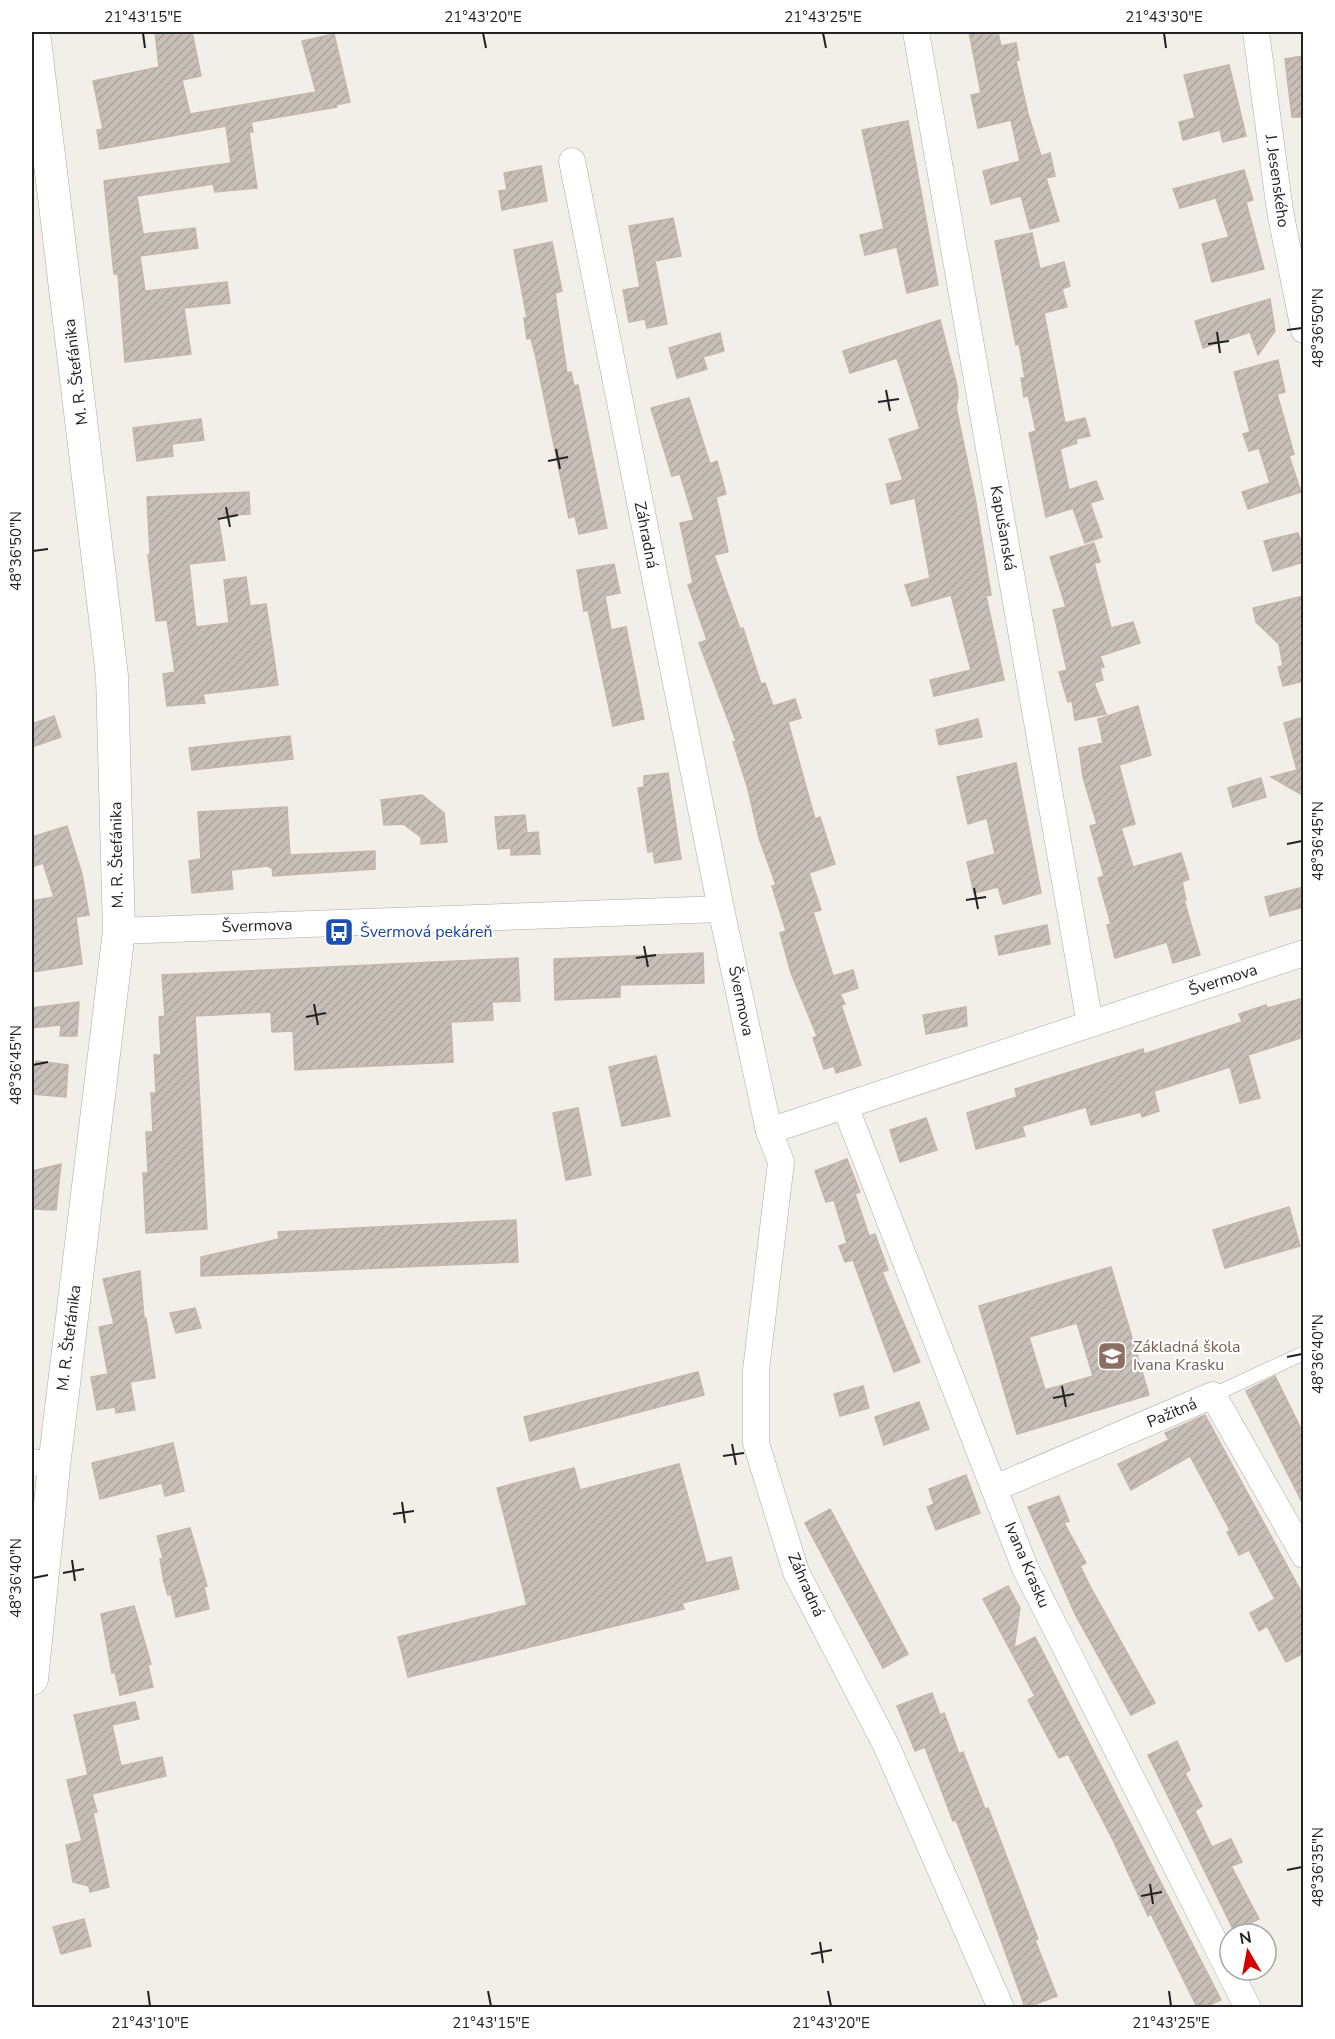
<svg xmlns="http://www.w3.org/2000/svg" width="1335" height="2039" viewBox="0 0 1335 2039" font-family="'Nunito Sans',sans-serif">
<defs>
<pattern id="building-hatch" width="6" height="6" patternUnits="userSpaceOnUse" patternTransform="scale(1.5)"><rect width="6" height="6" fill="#c7bfb8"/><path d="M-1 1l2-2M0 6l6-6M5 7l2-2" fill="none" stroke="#aba49e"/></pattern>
</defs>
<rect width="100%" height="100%" fill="#f2efe9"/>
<g fill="url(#building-hatch)" stroke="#c4b6ab" stroke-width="1.5" fill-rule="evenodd">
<polygon points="155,32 192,32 201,76 182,80 190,114 316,92 302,41 334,34 350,102 336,105 337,107 251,122 253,132 249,132 257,188 215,192 213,184 137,196 143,234 195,228 198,248 140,256 145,291 227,282 230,303 184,308 191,354 125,362 118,274 114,274 104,181 231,163 226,126 100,149 97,130 103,129 93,81 159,67"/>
<polygon points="969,32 998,32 1001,46 1016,43 1019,60 1016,61 1028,114 1041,156 1050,153 1055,176 1046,178 1059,221 1030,229 1021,196 991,204 983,171 1020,161 1011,120 978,128 971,95 981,93"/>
<polygon points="1304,56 1304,117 1292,117 1285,59"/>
<polygon points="1229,65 1246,136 1223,142 1220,130 1183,140 1179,122 1195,118 1184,75"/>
<polygon points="908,121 938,285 907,293 897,247 865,255 860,235 884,229 862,130"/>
<polygon points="541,166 547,201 502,210 499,191 507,190 504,173"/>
<polygon points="1244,170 1253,200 1246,202 1264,269 1212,282 1202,244 1229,237 1216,198 1180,208 1173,189"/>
<polygon points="673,218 681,256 655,261 667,324 647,328 645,319 629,322 623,290 640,287 629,226"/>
<polygon points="1032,233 1040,269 1064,262 1070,286 1062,289 1067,307 1044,313 1065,423 1085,418 1090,436 1076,439 1077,443 1060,449 1069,490 1096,481 1103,499 1090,503 1102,537 1085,543 1073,508 1046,517 1029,433 1036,431 1028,395 1024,397 1021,378 1025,378 1019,344 1016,345 995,241"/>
<polygon points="552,242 562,291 555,293 567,373 571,372 574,386 578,385 607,528 579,534 575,516 569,518 536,358 531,338 527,339 524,318 527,318 514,250"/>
<polygon points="1270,299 1275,331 1258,355 1250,332 1203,348 1195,321"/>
<polygon points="940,320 957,386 958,397 956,407 976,503 991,595 986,596 1004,680 934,696 930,680 971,670 951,595 912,606 905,585 930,578 915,498 891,504 886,484 903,480 889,439 920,429 897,358 850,373 843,351"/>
<polygon points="720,333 724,351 703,357 707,369 677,378 669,348"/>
<polygon points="1278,360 1285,392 1277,394 1294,454 1289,456 1301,492 1248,509 1242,492 1270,483 1259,448 1249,451 1243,434 1250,432 1234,372"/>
<polygon points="689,398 710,464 717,461 726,494 716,497 728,552 714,555 740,629 743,628 761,684 765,683 773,706 795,699 801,718 788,722 815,819 820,817 835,864 809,873 821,910 813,912 833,976 853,970 858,988 840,994 845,1004 841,1005 861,1065 836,1073 834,1066 824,1069 813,1038 817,1036 791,973 780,933 786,931 772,886 776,885 759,838 748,789 733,742 736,741 699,643 707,640 688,585 693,583 680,523 694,520 680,474 672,476 651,408"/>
<polygon points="201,419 204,440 172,444 173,456 137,461 133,428"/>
<polygon points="249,492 250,514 218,516 225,560 189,564 196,627 229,623 224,580 246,577 250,606 266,604 278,685 203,694 205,703 167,706 163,674 175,672 167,620 156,621 148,555 150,554 147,497"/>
<polygon points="1298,533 1304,548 1304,562 1273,571 1264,541"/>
<polygon points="1094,543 1100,562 1094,563 1111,628 1133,622 1140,643 1100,656 1104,667 1100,668 1103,680 1094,683 1106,714 1075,720 1072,701 1068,702 1059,672 1067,670 1053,610 1066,607 1050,557"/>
<polygon points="614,564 620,593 605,596 611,630 626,627 644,719 613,726 588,610 584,611 577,570"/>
<polygon points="1304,596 1304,681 1283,686 1278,667 1283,666 1279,644 1256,622 1253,608"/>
<polygon points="1138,706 1151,755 1119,765 1135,824 1121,828 1133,867 1181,853 1189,879 1182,882 1186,900 1184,900 1200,955 1173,963 1167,942 1115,958 1107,925 1111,924 1098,878 1104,876 1090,826 1097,824 1083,777 1079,748 1103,743 1098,719"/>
<polygon points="54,716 61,737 32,747 32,724"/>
<polygon points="1304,717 1304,796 1271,777 1297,770 1284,723"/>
<polygon points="978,719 982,737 939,745 936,730"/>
<polygon points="290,736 293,759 192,770 189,748"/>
<polygon points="1016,763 1041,893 1003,904 998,887 974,893 967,862 995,854 987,818 968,824 957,777"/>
<polygon points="668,773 681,859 655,863 653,851 648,852 638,788 644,787 644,776"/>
<polygon points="1261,778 1266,797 1233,807 1228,788"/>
<polygon points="422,795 444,813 447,842 421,844 421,837 403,824 384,825 381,800"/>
<polygon points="287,807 290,855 375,851 375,869 273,876 272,868 267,866 231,870 233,889 192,893 189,861 201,859 198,812"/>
<polygon points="525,815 527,833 538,832 540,854 511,855 511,848 498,849 495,817"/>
<polygon points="67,826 82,874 89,915 76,917 82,964 32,972 32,901 54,897 43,863 35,866 32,837"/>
<polygon points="1300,888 1304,907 1270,916 1265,897"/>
<polygon points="1047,925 1050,944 999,955 995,936"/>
<polygon points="703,953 704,983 620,985 620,997 555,1000 554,959"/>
<polygon points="518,958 520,1001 492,1002 493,1020 451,1022 453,1062 295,1070 293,1031 272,1032 271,1012 195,1016 207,1229 146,1233 143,1173 148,1173 146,1132 153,1132 151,1093 156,1093 154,1055 161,1055 159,1017 165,1016 162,975"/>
<polygon points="1304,998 1304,1037 1248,1055 1260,1098 1240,1103 1230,1067 1154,1091 1159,1111 1142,1117 1141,1112 1091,1125 1086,1107 1022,1126 1025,1136 976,1149 967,1113 1017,1097 1015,1089 1143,1049 1144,1054 1242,1022 1239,1014 1266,1005 1267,1008"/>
<polygon points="79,1002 77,1036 60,1036 61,1025 32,1028 32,1008"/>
<polygon points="966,1007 967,1026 926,1034 923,1015"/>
<polygon points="656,1056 670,1116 622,1126 609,1067"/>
<polygon points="36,1061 68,1065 66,1097 32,1094 32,1073 34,1073"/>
<polygon points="578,1108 591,1175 566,1180 553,1113"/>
<polygon points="926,1118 937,1150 900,1162 890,1130"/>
<polygon points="847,1159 860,1192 855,1194 869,1236 875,1234 888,1270 882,1272 920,1362 894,1372 853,1260 845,1262 839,1246 847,1243 834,1200 826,1202 815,1171"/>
<polygon points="61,1164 56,1210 32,1209 32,1171"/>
<polygon points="1289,1207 1300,1246 1225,1268 1213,1230"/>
<polygon points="516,1220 518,1262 201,1276 201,1257 279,1239 278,1232"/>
<path d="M1111 1267 1149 1395 1017 1434 979 1306ZM1077 1323 1093 1376 1045 1390 1029 1337Z"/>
<polygon points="140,1271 144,1318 146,1318 155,1378 130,1382 135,1410 116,1413 115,1407 97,1410 91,1377 108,1374 99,1327 114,1324 103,1279"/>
<polygon points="195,1308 201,1328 176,1333 170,1313"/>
<polygon points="698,1372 704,1395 530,1441 524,1417"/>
<polygon points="1275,1376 1304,1435 1304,1506 1246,1391"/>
<polygon points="863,1386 869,1408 840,1416 834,1394"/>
<polygon points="919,1402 929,1429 884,1445 875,1417"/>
<polygon points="1205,1415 1304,1597 1304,1653 1286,1662 1267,1626 1259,1631 1250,1613 1275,1599 1249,1550 1239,1555 1227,1532 1230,1530 1190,1456 1131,1490 1118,1464 1169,1440 1165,1433"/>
<polygon points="173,1443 184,1491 165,1496 162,1483 100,1499 92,1463"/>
<polygon points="679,1464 706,1563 731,1557 739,1589 682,1603 684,1609 408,1677 398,1637 527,1605 497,1488 574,1468 580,1490"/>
<polygon points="966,1475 980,1513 936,1530 927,1507 934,1504 929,1489"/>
<polygon points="1059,1496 1069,1521 1064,1523 1086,1563 1080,1566 1091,1588 1155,1703 1131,1715 1075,1614 1028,1507"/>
<polygon points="830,1509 908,1654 883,1668 805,1523"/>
<polygon points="190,1528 207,1586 204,1587 209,1609 176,1617 171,1594 168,1595 164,1582 160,1559 163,1558 157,1536"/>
<polygon points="1008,1586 1020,1608 1014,1648 1035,1637 1221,2000 1205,2007 1197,2007 1151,1914 1148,1916 1112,1838 1068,1754 1059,1758 1028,1700 1035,1696 983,1599"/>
<polygon points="134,1606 151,1664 148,1665 153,1687 120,1695 115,1672 112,1673 101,1614"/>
<polygon points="932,1693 940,1715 944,1713 959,1754 963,1752 985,1809 988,1808 1038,1939 1035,1940 1057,1996 1028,2007 1025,2007 978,1876 956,1820 953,1821 925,1747 915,1751 897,1706"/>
<polygon points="135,1702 139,1719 112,1725 121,1766 162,1757 166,1776 92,1794 97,1812 93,1813 109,1887 90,1892 89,1886 73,1882 66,1845 82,1841 67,1780 88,1775 74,1715"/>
<polygon points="1177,1741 1190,1770 1185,1773 1202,1806 1195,1811 1212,1847 1231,1839 1242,1862 1231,1866 1259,1919 1234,1931 1148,1755"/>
<polygon points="84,1919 91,1946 61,1954 53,1927"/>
</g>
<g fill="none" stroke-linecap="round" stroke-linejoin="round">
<g stroke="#a9a9a9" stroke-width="15">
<polyline id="service" points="1213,1395 1304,1353"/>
</g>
<g stroke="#a9a9a9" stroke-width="27">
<g id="minor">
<polyline points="916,32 1090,1024"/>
<polyline points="1256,32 1280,211 1304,330"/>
<polyline points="572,161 721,909"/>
<polyline points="119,931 721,909 769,1131 1304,953"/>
<polyline points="845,1106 1025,1568 1248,2008"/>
<polyline points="769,1131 781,1162 756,1370 756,1443 796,1572 886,1745 1001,2008"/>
<polyline points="32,1462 54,1466"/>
<polyline points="995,1488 1213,1395 1304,1555"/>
</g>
</g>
<g stroke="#a9a9a9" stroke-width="33">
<polyline id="tertiary" points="32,1679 54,1466 119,931 112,676 34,32"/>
</g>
<use href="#service" stroke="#fff" stroke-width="14"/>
<use href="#minor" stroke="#fff" stroke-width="26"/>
<use href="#tertiary" stroke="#fff" stroke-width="32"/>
</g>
<path fill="none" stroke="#222" stroke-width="2" d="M143 33 145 48M483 33 486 48M823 33 826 48M1164 33 1166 48M1287 330 1302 328M1217 332 1220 353M1208 344 1229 341M886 390 890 411M878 402 899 399M556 449 560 469M548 461 568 457M226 507 230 527M218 519 238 515M33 551 48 549M1287 844 1302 841M974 888 978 909M966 900 986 897M644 946 648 967M636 958 656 955M314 1004 318 1025M306 1017 326 1013M33 1065 48 1062M1287 1357 1302 1354M1062 1386 1066 1407M1053 1398 1074 1394M732 1444 736 1465M723 1456 744 1453M402 1502 405 1523M393 1514 414 1511M72 1560 75 1581M63 1573 84 1569M33 1578 48 1575M1287 1870 1302 1867M1150 1884 1153 1904M1141 1896 1162 1892M820 1942 823 1963M811 1954 832 1950M148 1991 150 2006M488 1991 491 2006M828 1991 831 2006M1169 1991 1171 2006"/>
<defs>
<g id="bus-square" transform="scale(1.5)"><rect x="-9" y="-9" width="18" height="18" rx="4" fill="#1a4fb4" stroke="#fff"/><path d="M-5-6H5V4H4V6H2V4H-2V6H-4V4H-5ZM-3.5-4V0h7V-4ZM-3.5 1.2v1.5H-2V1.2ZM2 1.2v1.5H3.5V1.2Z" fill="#fff"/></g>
<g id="school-square" transform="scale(1.5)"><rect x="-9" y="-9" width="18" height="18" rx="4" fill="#8d6e63" stroke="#fff"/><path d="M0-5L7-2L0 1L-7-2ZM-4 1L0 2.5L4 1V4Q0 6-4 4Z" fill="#fff"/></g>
</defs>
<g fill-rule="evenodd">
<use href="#bus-square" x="339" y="932"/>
<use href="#school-square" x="1112" y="1356"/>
</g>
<g text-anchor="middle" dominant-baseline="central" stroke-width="4.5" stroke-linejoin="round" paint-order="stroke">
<g font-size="16" fill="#222" stroke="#fff">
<text transform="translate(1277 181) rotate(82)">J. Jesenského</text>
<text transform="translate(76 372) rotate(-97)">M. R. Štefánika</text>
<text transform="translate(1003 528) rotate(80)">Kapušanská</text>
<text transform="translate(646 535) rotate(79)">Záhradná</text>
<text transform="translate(117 855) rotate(-91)">M. R. Štefánika</text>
<text transform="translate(257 926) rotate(-2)">Švermova</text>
<text transform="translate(1223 980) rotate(-18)">Švermova</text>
<text transform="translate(741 1001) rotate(78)">Švermova</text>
<text transform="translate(69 1338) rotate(-83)">M. R. Štefánika</text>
<text transform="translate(1172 1413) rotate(-23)">Pažitná</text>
<text transform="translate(1027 1565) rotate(67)">Ivana Krasku</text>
<text transform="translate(806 1585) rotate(66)">Záhradná</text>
</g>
<g font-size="16" fill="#164399" stroke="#fff" text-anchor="start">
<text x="360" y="932">Švermová pekáreň</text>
</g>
<g font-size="16" fill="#785e54" stroke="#fff" text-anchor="start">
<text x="1133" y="1347">Základná škola<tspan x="1133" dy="18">Ivana Krasku</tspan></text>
</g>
</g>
<rect width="1335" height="2039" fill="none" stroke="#ffffff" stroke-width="66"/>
<g transform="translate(1248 1952) rotate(350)"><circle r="28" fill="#ffffff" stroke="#a7a7a7" stroke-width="1.5"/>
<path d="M0-4.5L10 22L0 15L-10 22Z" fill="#d40000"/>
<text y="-9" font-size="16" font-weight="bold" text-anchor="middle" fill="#222222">N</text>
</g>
<rect x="33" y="33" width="1269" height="1973" fill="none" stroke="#222" stroke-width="2"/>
<g font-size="15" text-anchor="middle" fill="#222">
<text x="143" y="22">21°43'15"E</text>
<text x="483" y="22">21°43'20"E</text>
<text x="823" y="22">21°43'25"E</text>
<text x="1164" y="22">21°43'30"E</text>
<text transform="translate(1318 328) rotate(-90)" y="5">48°36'50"N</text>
<text transform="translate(16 551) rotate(-90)" y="5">48°36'50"N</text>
<text transform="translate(1318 841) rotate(-90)" y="5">48°36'45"N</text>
<text transform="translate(16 1065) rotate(-90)" y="5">48°36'45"N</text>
<text transform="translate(1318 1354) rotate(-90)" y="5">48°36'40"N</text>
<text transform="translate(16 1578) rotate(-90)" y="5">48°36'40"N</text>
<text transform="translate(1318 1867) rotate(-90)" y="5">48°36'35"N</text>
<text x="150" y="2028">21°43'10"E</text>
<text x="491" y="2028">21°43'15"E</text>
<text x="831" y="2028">21°43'20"E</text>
<text x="1171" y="2028">21°43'25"E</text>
</g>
</svg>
